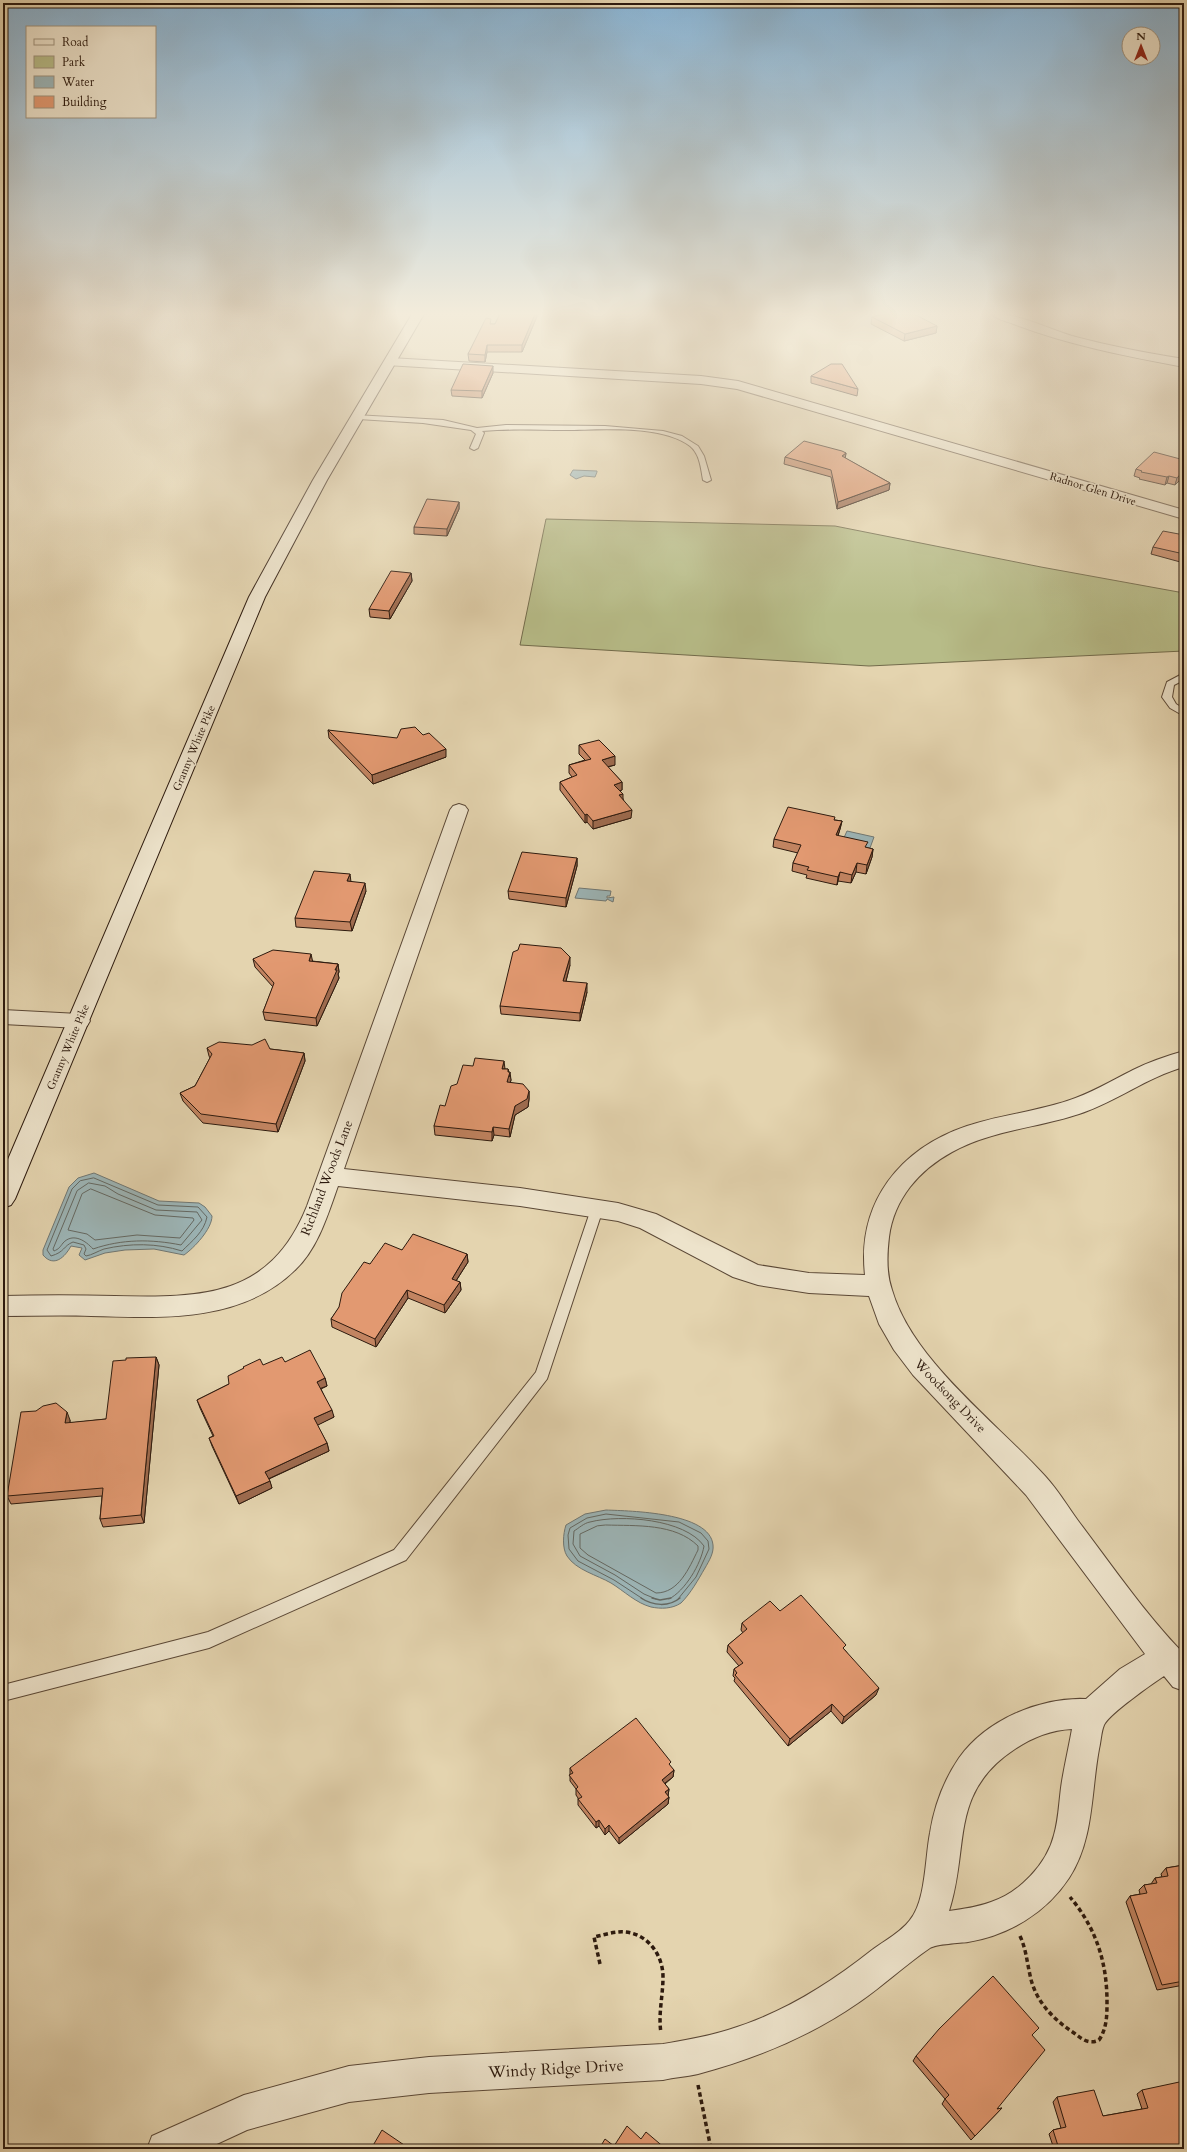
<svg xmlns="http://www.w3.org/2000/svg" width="1187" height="2152" viewBox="0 0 1187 2152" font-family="Cardo,serif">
<rect width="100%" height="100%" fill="#e4d4af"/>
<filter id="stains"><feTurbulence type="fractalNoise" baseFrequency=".005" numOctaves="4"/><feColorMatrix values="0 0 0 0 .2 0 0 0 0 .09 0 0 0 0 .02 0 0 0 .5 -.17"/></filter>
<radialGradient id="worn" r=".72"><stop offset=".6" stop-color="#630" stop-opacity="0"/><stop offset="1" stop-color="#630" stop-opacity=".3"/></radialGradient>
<polygon fill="#b7bc88" stroke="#726b4b" points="546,519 835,526 1041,567 1184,593 1184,651 869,666 520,645"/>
<g fill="#9cb5b7" stroke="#707773">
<polygon points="573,470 597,471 597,472 595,477 584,476 576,479 570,475"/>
<polygon points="847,831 874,837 870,848 842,842"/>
<polygon points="579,888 611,891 610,896 607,896 607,898 614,897 613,902 607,899 606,901 575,898"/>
<path d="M94 1173 159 1201 199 1203 205 1207 212 1216C212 1229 194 1248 184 1255L154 1249 125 1250 105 1253 85 1260 79 1255 82 1248 71 1246C65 1257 54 1268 43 1255V1250L69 1187 78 1178Z"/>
<path d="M606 1510C630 1511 710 1512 713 1545 714 1553 709 1561 705 1568 698 1580 691 1593 681 1603 672 1609 661 1609 651 1607 636 1603 624 1591 611 1583 597 1575 576 1570 567 1556 562 1548 563 1534 566 1525L585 1514Z"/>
</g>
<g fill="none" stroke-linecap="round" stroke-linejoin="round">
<g stroke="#646862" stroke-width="1">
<path d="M94 1178 158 1205 198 1207 207 1217C204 1232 192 1241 182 1251 157 1243 130 1243 104 1249 98 1251 92 1255 86 1256L84 1254 86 1249 84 1245 73 1242C63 1246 65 1252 51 1256L47 1250 72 1189 80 1181Z"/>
<path d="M89 1183 105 1186 118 1194 156 1210 197 1212 202 1220 181 1245C151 1239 122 1239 93 1249 86 1241 73 1232 63 1243 60 1247 59 1249 54 1251L53 1249 77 1191Z"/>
<polygon points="91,1189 155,1215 193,1218 194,1220 180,1238 137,1235 95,1240 87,1234 68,1230 82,1194"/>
<path d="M606 1525C636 1526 675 1523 698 1546V1550C689 1568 679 1593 656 1593L588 1555 580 1548V1534L597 1526Z"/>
<polyline points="643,1599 614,1580 578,1561 569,1549 568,1535 570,1528 587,1518 606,1514 679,1522 701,1533 708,1541 709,1549 696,1577 678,1599"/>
<path d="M656 1599 644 1594 615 1575 580 1556 573 1544 574 1531C579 1528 584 1523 590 1522 621 1514 685 1519 704 1546 701 1564 685 1591 669 1599"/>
</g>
<g stroke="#646862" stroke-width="1.5">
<path d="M641 1598C653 1606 669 1607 680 1598"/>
<polyline points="652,1598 660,1600 671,1598"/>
</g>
<g stroke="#5b4836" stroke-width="2">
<g id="lane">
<path d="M355 415 443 420 477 428 506 425 605 426 663 431 682 436 698 446 704 456 711 480 707 482 703 480C701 469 700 454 690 446 661 424 599 430 564 430 542 430 519 429 497 430L482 431 484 433 478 448 474 450 470 448 476 434 471 430 423 423 358 419H355Z"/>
<polygon points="1184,673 1184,680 1174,685 1172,697 1176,704 1184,709 1184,716 1170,708 1162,697 1167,682"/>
<polygon points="597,1204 602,1205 603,1209 547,1379 406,1560 209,1648 3,1701 3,1685 208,1632 394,1550 536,1372 591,1209 592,1205"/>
</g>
</g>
<g stroke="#5b4836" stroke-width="2">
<g id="street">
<path d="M992 314C1020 314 1046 328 1072 336 1109 346 1146 353 1184 359V367C1126 356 1067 345 1011 323 1005 321 996 319 992 314Z"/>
<polygon points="390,358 701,376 738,381 1184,510 1184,519 737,389 701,384 386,365 384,362"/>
<path d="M459 804 465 806 468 810 344 1169 520 1188 618 1203 656 1214 758 1265 809 1273 865 1275C857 1203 899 1149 967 1126 999 1115 1034 1112 1067 1101 1090 1094 1111 1081 1133 1070 1149 1062 1166 1056 1184 1051V1067C1147 1077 1116 1102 1079 1114 1037 1128 992 1130 952 1152 919 1170 894 1199 889 1237 887 1254 886 1273 892 1290 912 1360 996 1422 1045 1476 1058 1490 1068 1507 1079 1522 1113 1567 1145 1614 1184 1654V1691L1173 1687 1164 1676C1152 1684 1109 1714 1104 1725 1101 1732 1101 1741 1099 1749 1091 1792 1094 1840 1069 1878 1046 1913 1009 1935 968 1942 960 1943 936 1944 930 1948 905 1965 883 1986 858 2003 809 2037 754 2059 698 2074 686 2077 674 2077 663 2080L429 2093 349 2102 247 2130 206 2149H147L152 2136 244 2095 349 2066 429 2057 663 2044C685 2040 706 2037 728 2030 781 2014 828 1985 872 1950 884 1941 900 1933 910 1920 926 1901 925 1858 930 1833 934 1807 944 1780 959 1758 986 1720 1040 1697 1086 1699L1120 1669 1145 1654 1026 1495 913 1375 894 1350 879 1324 869 1296 809 1293 758 1285 733 1277 640 1228 618 1221 520 1206 338 1186C328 1214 318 1248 296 1269 242 1323 161 1318 91 1316 61 1315 32 1316 3 1316V1296C40 1295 78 1295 115 1296 202 1298 270 1298 307 1206L450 810 453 806ZM1072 1729C1069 1746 1065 1763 1062 1781 1059 1799 1059 1818 1054 1835 1047 1864 1019 1893 991 1902 978 1907 963 1909 949 1911 970 1847 948 1793 1015 1749 1033 1737 1051 1730 1072 1729Z"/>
<polygon points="3,1010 79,1014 87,1016 90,1021 87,1026 79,1028 3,1024"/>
</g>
</g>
<g stroke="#2d1a0e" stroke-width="2">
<polygon id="secondary" points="412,314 424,314 327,480 265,597 15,1199 11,1205 3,1208 3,1171 249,597 313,480"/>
</g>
<g stroke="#2d1a0e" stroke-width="3.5" stroke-dasharray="4.5 3" stroke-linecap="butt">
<path d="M1020 1936C1026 1949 1027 1962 1030 1975 1035 2001 1053 2019 1074 2033 1082 2039 1089 2045 1099 2040 1107 2028 1107 2015 1107 2002 1107 1962 1096 1928 1070 1897"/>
<path d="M600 1964 594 1937C604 1935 615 1931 625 1932 648 1934 663 1955 663 1977 663 1996 658 2014 661 2033"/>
<polyline points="698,2085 711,2149"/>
</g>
<use href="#lane" fill="#ede3cb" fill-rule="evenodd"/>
<use href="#street" fill="#ede3cb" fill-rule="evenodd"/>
<use href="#secondary" fill="#ede3cb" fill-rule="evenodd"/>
</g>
<g fill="#c28461" stroke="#2d1a0e">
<polygon points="500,314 538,314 522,352 487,352 485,362 469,361 468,354 491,324 495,324"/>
<polygon points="872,317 937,326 936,333 904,341 871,324"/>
<polygon points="493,373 482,398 452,396 451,390"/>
<polygon points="811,376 858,389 857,396 811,383"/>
<polygon points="846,453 845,458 890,483 889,490 837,509 831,477 784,464 785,457"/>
<polygon points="1184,460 1175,485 1167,483 1165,485 1139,479 1140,478 1134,476 1136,469"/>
<polygon points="459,502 459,509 447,536 414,534 414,527"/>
<polygon points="1184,535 1184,563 1151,554 1153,547"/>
<polygon points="411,573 412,581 390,619 370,617 369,609"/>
<polygon points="328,730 446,757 373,784 329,738"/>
<polygon points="579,745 615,765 608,767 622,782 622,790 620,791 623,799 631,818 593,829 587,822 585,823 560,790 560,782 572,777 569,773 569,765 585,760 579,754"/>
<polygon points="835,820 842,821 840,829 838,836 867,848 873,849 872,857 866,874 856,872 851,883 838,881 837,885 806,878 807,875 792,871 793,863 798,853 773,847 774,839"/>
<polygon points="577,858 577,866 566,907 509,899 508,891"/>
<polygon points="351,882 366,891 352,931 296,927 295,918"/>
<polygon points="253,959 312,961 338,964 339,972 338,974 339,978 317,1026 265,1020 263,1012 273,987 255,967"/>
<polygon points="570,965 566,981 587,992 580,1021 501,1014 500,1006"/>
<polygon points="207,1048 270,1049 304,1053 305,1061 278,1132 203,1123 183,1101 180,1093 195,1086 210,1058 209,1056"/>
<polygon points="505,1069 508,1069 511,1080 510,1083 529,1091 529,1099 528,1107 515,1115 510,1137 494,1135 492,1141 435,1135 434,1126 445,1106"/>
<polygon points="402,1250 467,1254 468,1262 456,1281 460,1282 461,1290 445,1313 408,1298 376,1347 332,1327 331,1319 370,1264"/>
<polygon points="156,1357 159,1365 144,1523 103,1527 100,1519 102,1496 11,1504 7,1496 36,1411 70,1420 70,1423 106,1419"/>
<polygon points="285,1362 325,1378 327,1386 321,1389 334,1417 317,1425 327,1443 329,1451 269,1479 272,1488 239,1504 212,1446 209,1438 213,1436 200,1408 197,1400 229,1384"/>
<polygon points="780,1611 845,1650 876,1695 842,1724 831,1711 788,1746 734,1681 735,1678 733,1676 734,1669 739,1666 727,1652 728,1645 743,1633 741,1630 742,1623"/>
<polygon points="670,1766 674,1770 673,1777 665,1784 669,1789 668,1796 669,1797 668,1804 619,1844 609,1831 605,1835 599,1826 596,1828 578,1805 578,1798 576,1795 576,1789 570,1781 570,1768"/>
<polygon points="1184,1865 1184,1985 1157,1990 1126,1902 1130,1896 1140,1894 1139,1890 1144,1885 1151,1884 1155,1878 1162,1877 1161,1874 1166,1868"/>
<polygon points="1032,2036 997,2109 1002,2108 971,2140 942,2104 945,2099 913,2061 916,2056"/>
<polygon points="1142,2090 1184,2149 1054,2149 1049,2134 1053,2130 1061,2128 1053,2102 1057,2097 1103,2116 1142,2109 1137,2094"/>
</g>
<g fill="#9e6b4f" stroke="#2d1a0e">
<polygon points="535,314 538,314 522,352 522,345"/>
<polygon points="937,326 936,333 904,341 905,334"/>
<polygon points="487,345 487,352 485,362 485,355"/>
<polygon points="493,366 493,373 482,398 482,391"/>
<polygon points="846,453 845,460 842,456"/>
<polygon points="1184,470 1184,476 1175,485 1177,478"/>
<polygon points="1169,476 1167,483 1165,485 1167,477"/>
<polygon points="890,483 889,490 837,509 838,502"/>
<polygon points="459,502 459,509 447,536 447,529"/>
<polygon points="411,573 412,581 390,619 389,611"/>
<polygon points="446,749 446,757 373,784 372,775"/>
<polygon points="615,756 615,765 602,768 602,760"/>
<polygon points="622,782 622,790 614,793 614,785"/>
<polygon points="623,794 623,802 619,795"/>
<polygon points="632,810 631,818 593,829 593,821"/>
<polygon points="587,814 587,822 585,823 585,815"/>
<polygon points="842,821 840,829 835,844 836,835"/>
<polygon points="873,849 872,857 866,874 867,865"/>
<polygon points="577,858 577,866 566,907 566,898"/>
<polygon points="857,863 856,872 851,883 852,875"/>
<polygon points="840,872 838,881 837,885 838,877"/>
<polygon points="350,874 351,882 347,881"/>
<polygon points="365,883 366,891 352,931 350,922"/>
<polygon points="311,954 313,963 309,961"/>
<polygon points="570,957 570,965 564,989 563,981"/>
<polygon points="338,964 339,972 338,974 339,978 317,1026 316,1018"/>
<polygon points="587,983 587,992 580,1021 580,1013"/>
<polygon points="304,1053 305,1061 278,1132 276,1124"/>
<polygon points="504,1061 505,1069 502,1069"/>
<polygon points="508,1069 509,1077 510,1072 511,1080 508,1091 507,1082"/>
<polygon points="529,1091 529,1099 528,1107 515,1115 510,1137 509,1129 515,1106"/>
<polygon points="493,1127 494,1135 492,1141 492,1132"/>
<polygon points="467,1254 468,1262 452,1287 452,1279"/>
<polygon points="460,1282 461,1290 445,1313 444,1305"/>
<polygon points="407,1290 408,1298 376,1347 375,1339"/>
<polygon points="156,1357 159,1365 144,1523 141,1515"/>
<polygon points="325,1378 327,1386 319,1389 317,1382"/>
<polygon points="332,1410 334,1417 316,1426 314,1418"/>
<polygon points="67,1412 70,1420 69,1431 65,1423"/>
<polygon points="327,1443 329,1451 268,1479 265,1472"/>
<polygon points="270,1481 272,1488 239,1504 236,1496"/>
<polygon points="879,1688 876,1695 842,1724 844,1717"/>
<polygon points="832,1704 831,1711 788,1746 790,1739"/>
<polygon points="674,1770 673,1777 661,1786 662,1780"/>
<polygon points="669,1789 668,1796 664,1798 665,1792"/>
<polygon points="669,1797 668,1804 619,1844 619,1838"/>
<polygon points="599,1820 599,1826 596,1828 596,1822"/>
<polygon points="609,1825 609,1831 605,1835 605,1829"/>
</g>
<g fill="#e29971" stroke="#2d1a0e">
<polygon points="500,314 535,314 522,345 487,345 485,355 468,354 486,318 491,319 490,324 495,324"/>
<polygon points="884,314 914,314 937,326 905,334 872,317"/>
<polygon points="463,364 493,366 482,391 451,390"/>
<polygon points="831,364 842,364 858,389 811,376"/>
<polygon points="804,441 842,451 846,453 842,456 890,483 838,502 831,470 785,457"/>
<polygon points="1154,452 1184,460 1184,470 1177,478 1169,476 1167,477 1141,472 1142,471 1136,469"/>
<polygon points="427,499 459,502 447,529 414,527"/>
<polygon points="1163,531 1184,535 1184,554 1153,547"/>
<polygon points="391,571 411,573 389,611 369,609"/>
<polygon points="415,727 423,735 429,733 446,749 372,775 328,730 397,738 401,729"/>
<polygon points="599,740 615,756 602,760 622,782 614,785 623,794 619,795 632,810 593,821 587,814 585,815 560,782 577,775 569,765 591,759 579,745"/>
<polygon points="788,807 835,817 834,820 842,821 836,835 868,842 865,847 873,849 867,865 857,863 852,875 840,872 838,877 807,870 809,867 793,863 801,845 774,839"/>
<polygon points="522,852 577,858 566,898 508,891"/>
<polygon points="314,871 350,874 347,881 365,883 350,922 295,918"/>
<polygon points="520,944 561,948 570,957 563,981 587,983 580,1013 500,1006 513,952 518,950"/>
<polygon points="273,950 311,954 309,961 338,964 335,970 337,970 316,1018 263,1012 274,983 253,959"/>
<polygon points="265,1039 270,1049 304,1053 276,1124 201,1114 180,1093 195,1086 212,1054 207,1048 219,1042 252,1045"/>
<polygon points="475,1058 504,1061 502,1069 508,1069 508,1072 510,1072 507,1082 523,1084 529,1091 527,1099 515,1106 509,1129 493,1127 492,1132 434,1126 440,1105 445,1106 451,1086 457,1084 463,1065 473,1066"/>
<polygon points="413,1234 467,1254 452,1279 460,1282 444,1305 407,1290 375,1339 331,1319 339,1307 342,1293 364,1262 370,1264 385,1243 402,1250"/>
<polygon points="310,1350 325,1378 317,1382 332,1410 314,1418 327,1443 265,1472 270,1481 236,1496 209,1438 214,1436 197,1400 229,1384 228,1376 244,1368 243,1367 260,1359 263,1365 282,1357 285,1362"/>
<polygon points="156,1357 141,1515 100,1519 103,1488 7,1496 21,1412 36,1411 43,1406 56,1403 67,1412 65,1423 106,1419 113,1361 126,1360 126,1358"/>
<polygon points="801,1595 846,1645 843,1648 879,1688 844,1717 832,1704 790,1739 735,1675 737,1673 734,1669 743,1663 728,1645 747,1629 742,1623 770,1601 780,1611"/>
<polygon points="636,1718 671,1762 669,1764 674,1770 662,1780 669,1789 665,1792 669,1797 619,1838 609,1825 605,1829 599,1820 596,1822 578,1799 582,1797 576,1789 578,1787 569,1775 573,1773 570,1768"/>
<polygon points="1184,1865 1184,1981 1162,1985 1130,1896 1147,1893 1144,1885 1157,1883 1155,1878 1168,1876 1166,1868"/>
<polygon points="993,1976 1039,2028 1032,2035 1045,2050 997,2109 1002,2108 975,2136 945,2099 949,2095 916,2056 939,2029"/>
<polygon points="1184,2081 1184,2149 1059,2149 1053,2130 1066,2127 1057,2097 1094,2090 1103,2116 1148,2108 1142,2090"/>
<polygon points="627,2126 641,2139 646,2132 666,2149 599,2149 605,2139 614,2146"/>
<polygon points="382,2130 410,2149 371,2149"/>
<polygon points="593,2146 596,2149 591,2149"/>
<polygon points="794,2146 851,2147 851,2149 770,2149 770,2148 794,2148"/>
</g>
<linearGradient id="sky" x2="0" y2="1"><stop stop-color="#89b4d4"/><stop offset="0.51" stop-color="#f3ecdb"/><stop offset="1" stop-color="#f3ecdb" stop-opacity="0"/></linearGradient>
<rect width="1187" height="615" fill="url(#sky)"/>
<g text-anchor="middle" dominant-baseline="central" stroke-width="3.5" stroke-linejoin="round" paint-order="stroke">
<g font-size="11" fill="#2d1a0e" stroke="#ede3cb">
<text transform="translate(1093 489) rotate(17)">Radnor Glen Drive</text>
<text transform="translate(194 748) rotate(-67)">Granny White Pike</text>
<text transform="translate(68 1047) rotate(-67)">Granny White Pike</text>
</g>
<g font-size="13" fill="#2d1a0e" stroke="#ede3cb">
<text transform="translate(327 1178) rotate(-69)">Richland Woods Lane</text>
<text transform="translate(950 1396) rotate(46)">Woodsong Drive</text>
</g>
<g font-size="16" fill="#2d1a0e" stroke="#ede3cb">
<text transform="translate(556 2069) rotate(-3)">Windy Ridge Drive</text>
</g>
</g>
<rect width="1187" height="2152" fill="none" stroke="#e4d4af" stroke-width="16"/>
<rect x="4" y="4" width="1179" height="2144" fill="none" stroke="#2d1a0e" stroke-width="2"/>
<rect x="8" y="8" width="1171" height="2136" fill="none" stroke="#2d1a0e"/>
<rect x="26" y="26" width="130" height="92" fill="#ede3cb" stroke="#a0937f"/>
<rect x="34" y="39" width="20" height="6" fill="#ede3cb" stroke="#a0937f"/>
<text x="62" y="46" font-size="12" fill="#2d1a0e">Road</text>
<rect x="34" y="56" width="20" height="12" fill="#b7bc88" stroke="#a0937f"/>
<text x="62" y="66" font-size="12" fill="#2d1a0e">Park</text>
<rect x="34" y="76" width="20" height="12" fill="#9cb5b7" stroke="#a0937f"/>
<text x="62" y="86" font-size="12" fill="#2d1a0e">Water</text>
<rect x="34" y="96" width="20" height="12" fill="#e29971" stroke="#a0937f"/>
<text x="62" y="106" font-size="12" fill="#2d1a0e">Building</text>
<g transform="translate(1141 46)"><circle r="19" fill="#ede3cb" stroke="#a0937f"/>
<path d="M0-3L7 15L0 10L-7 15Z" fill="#8f2418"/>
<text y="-6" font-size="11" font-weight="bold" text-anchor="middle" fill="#2d1a0e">N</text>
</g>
<rect width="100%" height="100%" filter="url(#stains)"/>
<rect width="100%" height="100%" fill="url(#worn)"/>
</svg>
